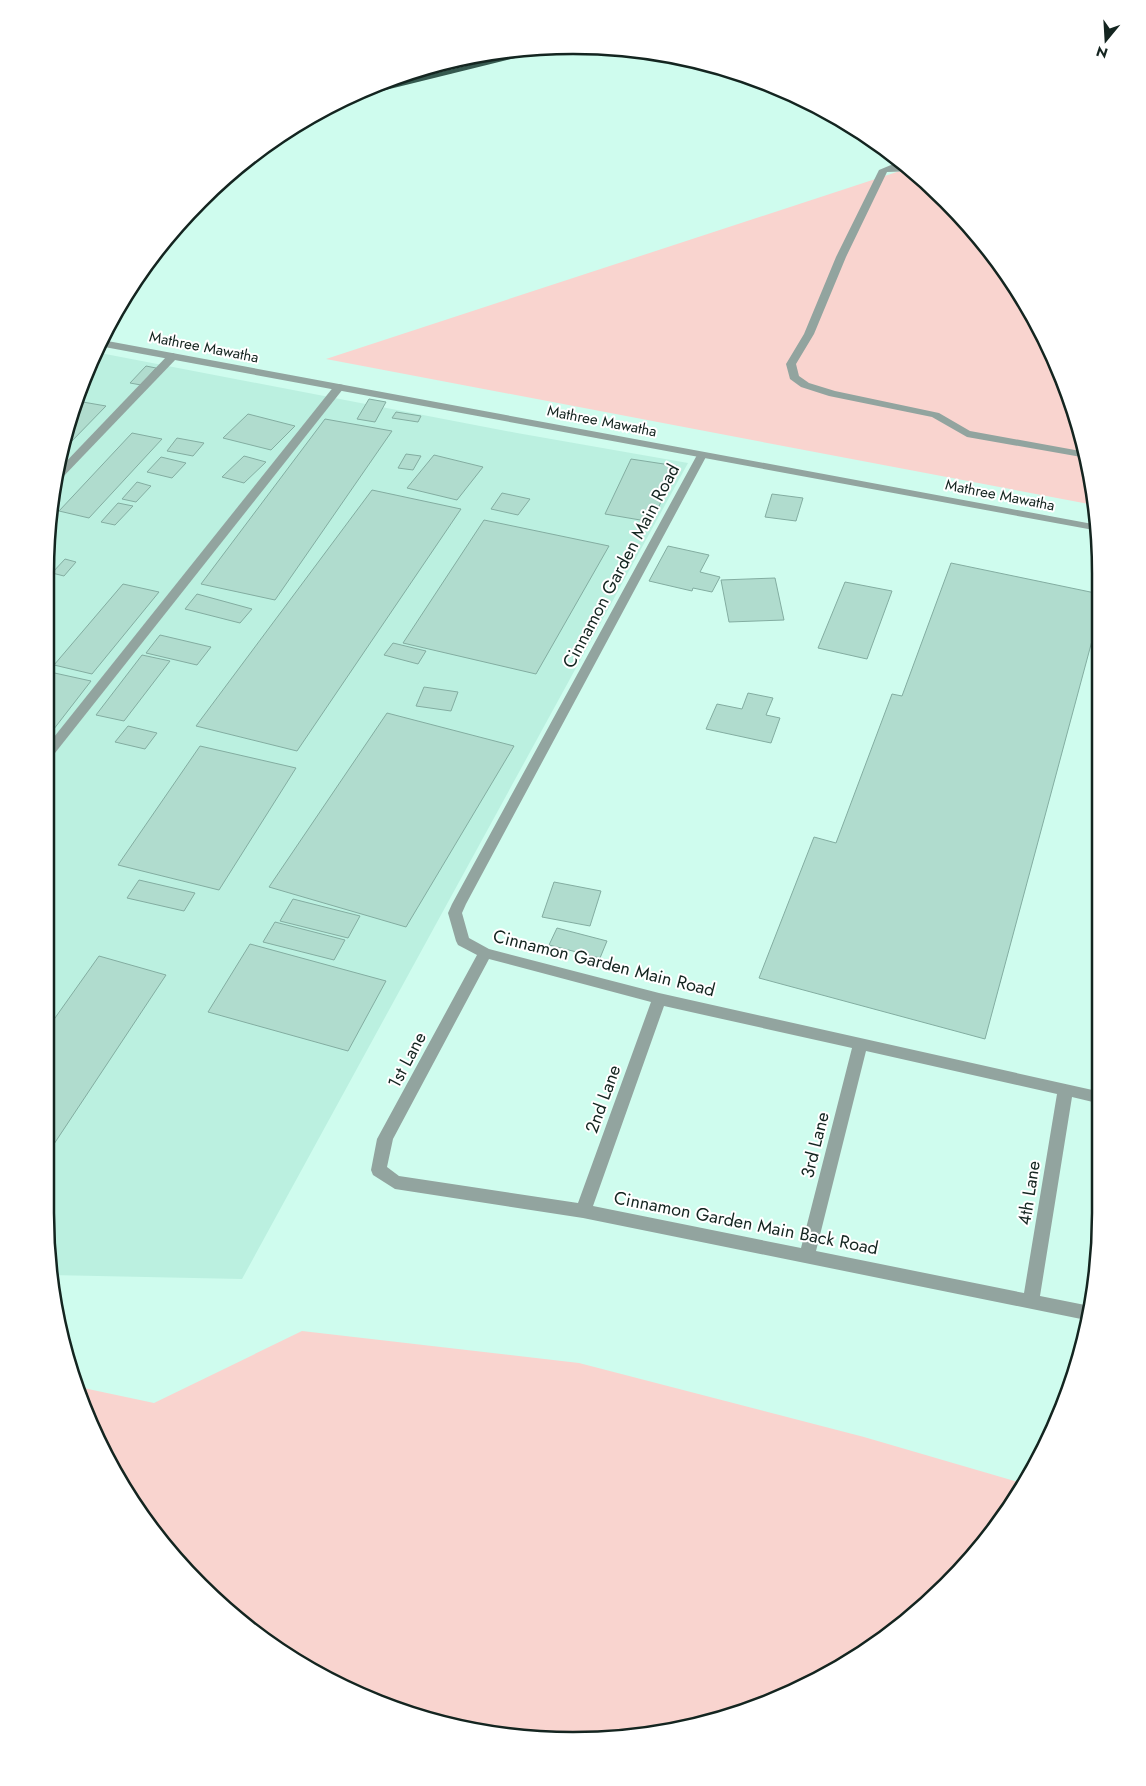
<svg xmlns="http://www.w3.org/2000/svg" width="1146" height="1786" viewBox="0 0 1146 1786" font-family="Jost,sans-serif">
<rect width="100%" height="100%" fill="#cffcee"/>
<polygon fill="#bbf0e0" points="95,352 517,433 688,463 242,1279 50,1275 50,504 85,371"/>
<g fill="#f9d4cf">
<polygon points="909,168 921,176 992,251 1047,340 1083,437 1094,505 326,359"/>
<polygon points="302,1331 579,1363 864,1437 1025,1484 970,1561 866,1652 775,1701 710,1723 642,1737 539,1740 403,1713 309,1670 251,1632 176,1561 134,1507 74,1386 154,1403"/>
</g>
<g fill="#b0dcce" stroke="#83ada1">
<polygon points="96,351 102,352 92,365 89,364"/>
<polygon points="146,366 156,368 141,385 130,383"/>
<polygon points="369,399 386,402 375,422 357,419"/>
<polygon points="77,401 106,406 70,443 66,442"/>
<polygon points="396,412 421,416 418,422 392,418"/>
<polygon points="248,414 295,426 271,450 223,438"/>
<polygon points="325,419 392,431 275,600 201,584"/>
<polygon points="132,433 162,439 89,518 59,511"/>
<polygon points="177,438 204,443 193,456 167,451"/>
<polygon points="406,454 421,456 413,470 398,468"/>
<polygon points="434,455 483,467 457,500 407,488"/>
<polygon points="244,456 266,462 244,483 222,477"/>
<polygon points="161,457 186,463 172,478 147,472"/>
<polygon points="631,459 677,466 652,522 605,514"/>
<polygon points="137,482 151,486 136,502 122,499"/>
<polygon points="372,490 461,509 297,751 196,726"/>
<polygon points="502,493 530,499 518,515 491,509"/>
<polygon points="772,494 803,498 796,521 765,517"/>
<polygon points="118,503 133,506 115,525 101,522"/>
<polygon points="484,520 609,546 536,674 403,643"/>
<polygon points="668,546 709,555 700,572 720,577 712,592 693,588 692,591 649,581"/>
<polygon points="65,559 76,562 64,576 52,573"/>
<polygon points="951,563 1100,594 1100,611 985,1039 759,978 814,837 836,843 892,694 902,696"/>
<polygon points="775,578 784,620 729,622 721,580"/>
<polygon points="845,582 892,591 867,659 818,648"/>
<polygon points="123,584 159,592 92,674 54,665"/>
<polygon points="197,594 252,609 240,623 185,609"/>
<polygon points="160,635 211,647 197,665 146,653"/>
<polygon points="393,643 426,651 418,664 384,655"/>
<polygon points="142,655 170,661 124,721 96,715"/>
<polygon points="50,672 91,681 50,734"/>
<polygon points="424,687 458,692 451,711 416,706"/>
<polygon points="748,693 773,698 766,715 780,718 771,743 706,729 717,704 742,709"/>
<polygon points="387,713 514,746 406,927 269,887"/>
<polygon points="128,726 157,733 145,749 115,742"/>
<polygon points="200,746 296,768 219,890 118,865"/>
<polygon points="139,880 195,893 184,911 127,898"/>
<polygon points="554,882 601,891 590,926 542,917"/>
<polygon points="293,899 360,916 348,938 280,921"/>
<polygon points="275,922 345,940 334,960 263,942"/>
<polygon points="557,928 607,941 600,958 549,945"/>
<polygon points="250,944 386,981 348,1051 208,1012"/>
<polygon points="99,956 166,975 50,1150 50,1025"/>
</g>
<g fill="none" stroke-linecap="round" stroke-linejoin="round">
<g fill="#92a49f" fill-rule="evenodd">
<polygon points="446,61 452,72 451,74 445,74 438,63"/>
<polygon points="891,165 907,166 914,171 887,172 846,257 814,334 796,364 799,376 809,383 835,391 939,413 970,431 1086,452 1087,458 967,437 932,417 829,396 801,387 790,379 786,364 804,334 836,257 879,170"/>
<polygon points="173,353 178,356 177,358 61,479 56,480 59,469 169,354"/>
<polygon points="339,384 343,385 343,389 55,753 50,754 50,742 335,385"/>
</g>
<path fill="#92a49f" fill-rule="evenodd" d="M702 452 707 455 466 904 462 913 469 938 489 949 659 993 1097 1091V1103L1072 1097 1040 1296 1090 1306 1086 1320 583 1218 395 1189 373 1175 371 1170 377 1139 477 955 458 945 456 941 448 913 452 904 697 455ZM489 959 651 1002 578 1203 399 1176 387 1167 393 1139ZM664 1006 852 1048 801 1248 593 1206ZM866 1051 1057 1094 1024 1293 816 1251Z"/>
<polygon fill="#92a49f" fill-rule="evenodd" points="102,340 1098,525 1099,531 99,346"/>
<polygon fill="#365a50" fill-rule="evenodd" points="548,46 560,47 341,101 338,100 358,92"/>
</g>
<g text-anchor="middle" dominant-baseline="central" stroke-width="4" stroke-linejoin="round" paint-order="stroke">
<g font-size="15" fill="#142520" stroke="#fff">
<text transform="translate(204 347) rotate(11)">Mathree Mawatha</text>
<text transform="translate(602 421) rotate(11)">Mathree Mawatha</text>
<text transform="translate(1000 495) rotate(11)">Mathree Mawatha</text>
</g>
<g font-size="18" fill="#142520" stroke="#fff">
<text transform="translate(621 566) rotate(-62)">Cinnamon Garden Main Road</text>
<text transform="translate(604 963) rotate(14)">Cinnamon Garden Main Road</text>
<text transform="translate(407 1060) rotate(-62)">1st Lane</text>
<text transform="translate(603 1099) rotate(-70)">2nd Lane</text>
<text transform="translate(815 1145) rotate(-76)">3rd Lane</text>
<text transform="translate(1029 1193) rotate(-81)">4th Lane</text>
<text transform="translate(746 1223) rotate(11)">Cinnamon Garden Main Back Road</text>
</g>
</g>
<path d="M0 0H1146V1786H0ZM573 54H573A519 519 0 0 1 1092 573V1213A519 519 0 0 1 573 1732H573A519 519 0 0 1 54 1213V573A519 519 0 0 1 573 54Z" fill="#fff" fill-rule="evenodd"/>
<path fill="none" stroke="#142520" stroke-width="2.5" d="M573 54H573A519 519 0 0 1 1092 573V1213A519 519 0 0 1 573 1732H573A519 519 0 0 1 54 1213V573A519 519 0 0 1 573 54Z"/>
<g transform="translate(1106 40) rotate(198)" stroke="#ffffff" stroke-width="4" paint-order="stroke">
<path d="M0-4L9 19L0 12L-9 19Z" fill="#142520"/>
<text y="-8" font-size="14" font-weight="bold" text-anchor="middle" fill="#142520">N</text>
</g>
</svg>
